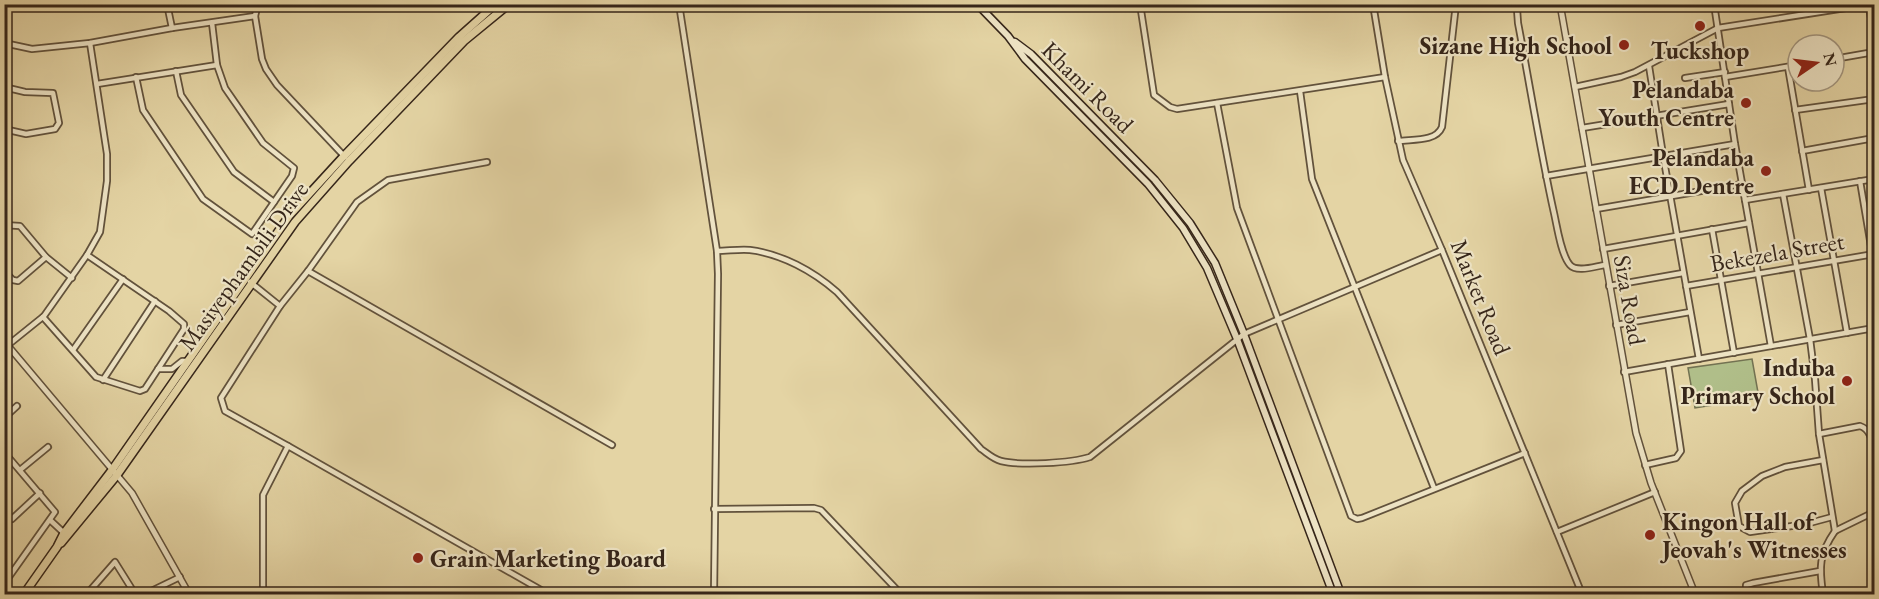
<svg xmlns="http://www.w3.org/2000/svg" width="1879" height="599" viewBox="0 0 1879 599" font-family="'EB Garamond',serif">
<rect width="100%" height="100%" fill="#e4d4a4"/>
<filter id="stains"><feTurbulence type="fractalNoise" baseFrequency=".00333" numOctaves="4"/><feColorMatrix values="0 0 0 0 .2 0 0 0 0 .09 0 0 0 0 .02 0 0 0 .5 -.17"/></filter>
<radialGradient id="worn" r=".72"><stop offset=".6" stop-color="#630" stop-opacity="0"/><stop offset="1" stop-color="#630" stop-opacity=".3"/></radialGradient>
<polygon fill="#b0be89" stroke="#737252" stroke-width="1.5" points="1752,359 1759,398 1695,408 1688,368"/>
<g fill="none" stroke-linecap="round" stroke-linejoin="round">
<g stroke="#62523c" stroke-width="8">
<g id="minor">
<polyline points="167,4 172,28"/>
<polyline points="258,4 255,16 262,59 266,69 277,85 345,157"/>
<polyline points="679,4 717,251 718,274 714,594"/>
<polyline points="1140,4 1154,95 1170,107 1177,109 1385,77"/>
<polyline points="1373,4 1385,77 1403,160 1442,250 1582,594"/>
<path d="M1519 4 1517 9 1518 23C1530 86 1540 150 1554 213 1557 226 1561 255 1570 265 1577 273 1596 266 1605 265"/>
<polyline points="1714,4 1735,144 1771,346"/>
<polyline points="1869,5 1874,38"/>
<polyline points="4,43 32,49 90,43 172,28 255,16"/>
<polyline points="1834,59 1874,52"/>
<polyline points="1649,66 1663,155 1699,359"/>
<polyline points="1788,67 1809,190"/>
<polyline points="176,71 181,95 234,172 274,202"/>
<polyline points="136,77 143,110 203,199 252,234 292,176 294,168 263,143 225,88 217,65 212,23"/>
<polyline points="1725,77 1798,65"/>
<polyline points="1685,78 1725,72"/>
<polyline points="97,84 217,65"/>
<polyline points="4,87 25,92 53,93 59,123 55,129 26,134 4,129"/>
<polyline points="1575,87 1621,77 1635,72 1718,28 1871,4"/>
<polyline points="1300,91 1312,179 1434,488"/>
<polyline points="1217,103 1237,208 1351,516 1357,519 1362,518 1525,453"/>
<polyline points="1795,110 1874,99"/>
<polyline points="1582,128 1729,104"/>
<path d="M1398 141C1413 139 1436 142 1442 127L1456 4"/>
<polyline points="1802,151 1874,138"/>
<polyline points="1546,176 1735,144"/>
<polyline points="1860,181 1874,264"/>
<polyline points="1821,188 1847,333"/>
<polyline points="1783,194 1810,339 1815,379 1819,434 1835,531"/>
<polyline points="1745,200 1874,179"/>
<polyline points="1596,209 1742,184"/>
<polyline points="4,225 20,226 46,257 72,278"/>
<polyline points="1712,229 1734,353"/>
<polyline points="255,231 271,242"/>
<polyline points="1603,249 1749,223"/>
<path d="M717 251C728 251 739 249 750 250 782 254 813 271 837 292L981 449C987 453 993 459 1001 461 1021 466 1071 463 1090 457L1244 334 1442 250"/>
<polyline points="4,271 13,280 18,281 46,257"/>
<polyline points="308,271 612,445"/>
<polyline points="250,282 280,306"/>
<polyline points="1609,286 1683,273"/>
<polyline points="1686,286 1874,254"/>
<polyline points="43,317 96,377 140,391 145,389 184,329 184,324 169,311 87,255"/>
<polyline points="1616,325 1690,312"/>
<polyline points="8,345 44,316 87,255 100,232 107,181 107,154 90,43"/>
<polyline points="73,350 123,279"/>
<polyline points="158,369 172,369 182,361 188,361"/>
<polyline points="1624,372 1874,328"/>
<polyline points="103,380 155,301"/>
<polyline points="4,418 17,406"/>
<path d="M1819 434 1860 426C1870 429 1872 440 1874 450"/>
<polyline points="288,446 548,594"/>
<polyline points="4,452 55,512 4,584"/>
<polyline points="1823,460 1785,467 1762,476 1742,491 1735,503 1739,526 1750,532 1806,524 1832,517"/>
<polyline points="1645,465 1676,458 1681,451 1668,364"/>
<polyline points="20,470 48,447"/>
<polyline points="714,509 814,508 821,510 901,594"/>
<polyline points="12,519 40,493"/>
<polyline points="50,520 64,533"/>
<polyline points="1557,532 1655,492"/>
<polyline points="87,594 115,562 135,594"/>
<polyline points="145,594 180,577"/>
<polyline points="263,594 263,495 288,446 225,411 221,398 280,306 308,271 357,202 388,180 487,162"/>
<polyline points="1746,594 1746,585 1753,583 1820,571"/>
<path d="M1823 594C1819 567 1819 554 1835 531L1874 512"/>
</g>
</g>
<g stroke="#62523c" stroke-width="8">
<g id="tertiary">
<polyline points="1560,4 1636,433 1651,483 1695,594"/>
<polyline points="4,341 132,493 189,594"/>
</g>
</g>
<g stroke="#36261a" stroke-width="9">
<g id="secondary">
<polyline points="977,4 1008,36 1025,59 1148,184 1183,228 1207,268 1237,339 1333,594"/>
<polyline points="1015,42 1031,54 1155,180 1190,223 1215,263 1244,334 1341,594"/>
</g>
</g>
<g stroke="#36261a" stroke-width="10">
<g id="primary">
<polyline points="61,543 117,475 295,222 349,161 464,41 509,4"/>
<polyline points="24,594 57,547 64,533 112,470 289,216 344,156 459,37 496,4"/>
</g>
</g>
<use href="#minor" stroke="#ede3c4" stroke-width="4.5"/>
<use href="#tertiary" stroke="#ede3c4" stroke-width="5"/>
<use href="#secondary" stroke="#ede3c4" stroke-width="6"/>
<use href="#primary" stroke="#e4d4a4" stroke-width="7"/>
</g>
<g fill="#8f2418" stroke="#ede3c4" stroke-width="2">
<circle cx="1700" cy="26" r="6"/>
<circle cx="1624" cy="45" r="6"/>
<circle cx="1746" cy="103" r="6"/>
<circle cx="1766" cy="171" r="6"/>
<circle cx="1847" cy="381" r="6"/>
<circle cx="1650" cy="535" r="6"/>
<circle cx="418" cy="558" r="6"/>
</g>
<g text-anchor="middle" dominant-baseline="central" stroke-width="4.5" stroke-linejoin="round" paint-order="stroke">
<g font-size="24" font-weight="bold" fill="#36261a" stroke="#ede3c4" text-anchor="end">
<text x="1612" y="45">Sizane High School</text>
<text x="1700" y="50" text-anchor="middle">Tuckshop</text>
<text x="1734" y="89">Pelandaba<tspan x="1734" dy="28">Youth Centre</tspan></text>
<text x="1754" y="157">Pelandaba<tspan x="1754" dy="28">ECD Dentre</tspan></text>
<text x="1835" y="367">Induba<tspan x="1835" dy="28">Primary School</tspan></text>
<text x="1662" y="521" text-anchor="start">Kingon Hall of<tspan x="1662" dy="28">Jeovah's Witnesses</tspan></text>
<text x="430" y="558" text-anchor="start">Grain Marketing Board</text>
</g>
<g font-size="24" fill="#36261a" stroke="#ede3c4">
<text transform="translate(1088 87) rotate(45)">Khami Road</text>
<text transform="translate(1777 252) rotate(-10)">Bekezela Street</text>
<text transform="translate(243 266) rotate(-54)">Masiyephambili Drive</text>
<text transform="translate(1481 297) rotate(68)">Market Road</text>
<text transform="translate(1630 300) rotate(80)">Siza Road</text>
</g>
</g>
<rect width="1879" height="599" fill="none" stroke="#e4d4a4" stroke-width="24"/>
<rect x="6" y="6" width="1867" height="587" fill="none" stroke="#36261a" stroke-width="3"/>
<rect x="12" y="12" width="1855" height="575" fill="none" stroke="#36261a" stroke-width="1.5"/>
<g transform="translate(1816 63) rotate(76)"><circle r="28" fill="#ede3c4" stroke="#a49780" stroke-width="1.5"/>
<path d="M0-4.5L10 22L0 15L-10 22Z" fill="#8f2418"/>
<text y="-9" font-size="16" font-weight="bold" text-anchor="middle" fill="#36261a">N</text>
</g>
<rect width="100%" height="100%" filter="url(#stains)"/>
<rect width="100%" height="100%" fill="url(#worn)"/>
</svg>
